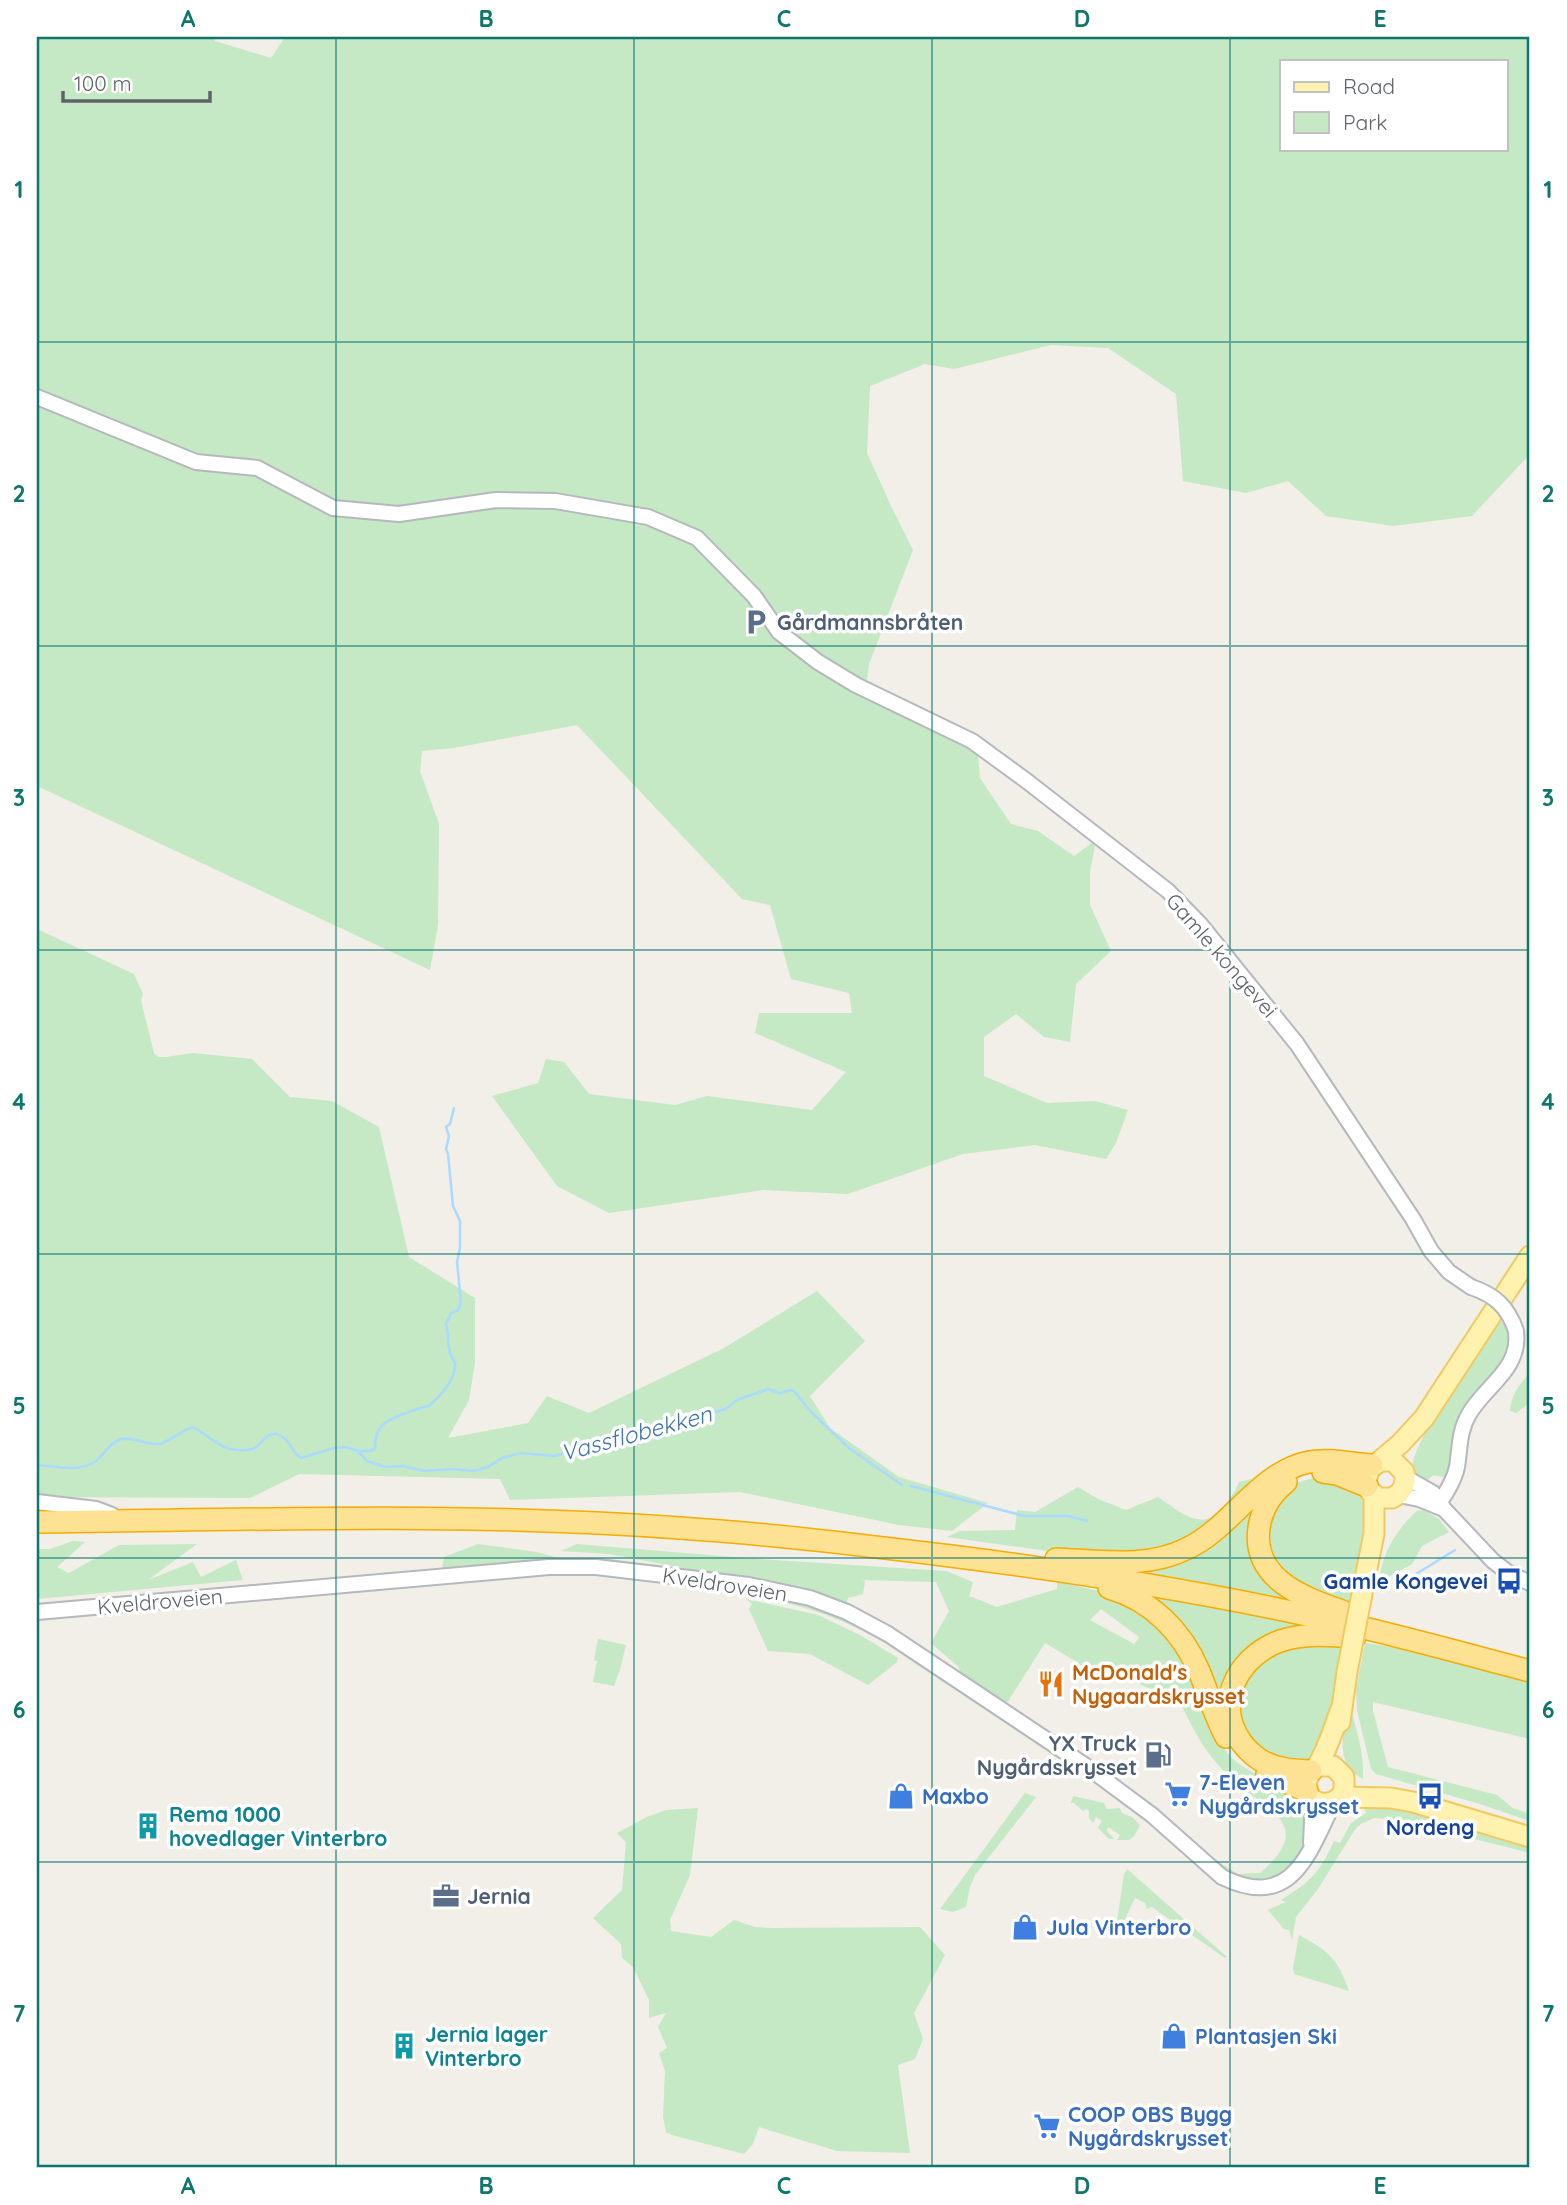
<svg xmlns="http://www.w3.org/2000/svg" width="1567" height="2205" viewBox="0 0 1567 2205" font-family="Quicksand,sans-serif">
<rect width="100%" height="100%" fill="#f1efe8"/>
<g fill="#c5e8c5" fill-rule="evenodd">
<path d="M37 37H215V41L271 58 285 37H1530V454L1472 516 1393 526 1326 516 1288 481 1246 493 1183 481 1176 394 1108 348 1051 345 954 369 925 364 870 386 867 453 892 508 913 550 869 664 865 696 977 743 980 778 1011 824 1038 831 1074 856 1096 840 1090 872V905L1111 951 1076 984 1070 1042 1044 1037 1016 1014 984 1037V1076L1047 1103 1095 1101 1128 1110 1116 1143 1106 1159 1035 1145 963 1154 848 1194 763 1190 609 1213 557 1186 492 1096 538 1083 546 1059 564 1062 589 1094 675 1105 707 1096 812 1110 846 1072 755 1033 759 1013H852L849 993 791 979 770 905 742 899 577 725 454 748 422 751 420 771 439 824 438 925 430 970 37 786ZM1282 61H1506V149H1282Z"/>
<polygon points="37,929 134,974 143,994 141,1001 154,1053 158,1057 166,1057 193,1053 252,1059 290,1097 332,1101 379,1127 409,1257 475,1298 475,1363 469,1400 448,1438 528,1423 547,1396 589,1413 724,1348 817,1291 865,1341 810,1396 830,1428 899,1477 988,1503 952,1531 899,1525 740,1492 510,1500 500,1479 299,1474 250,1498 37,1497"/>
<path d="M1497 1320 1510 1327C1522 1365 1480 1383 1464 1411 1458 1422 1454 1456 1451 1471L1446 1478 1433 1475 1426 1482 1412 1473C1408 1445 1479 1347 1497 1320Z"/>
<path d="M1530 1373V1403L1516 1413 1510 1411C1511 1395 1519 1384 1530 1373Z"/>
<path d="M1319 1476 1358 1489C1374 1521 1360 1573 1352 1607L1287 1582 1265 1547 1266 1521 1290 1485Z"/>
<path d="M1251 1479 1247 1494 1216 1524 1157 1554 1062 1553 947 1537 960 1531 1015 1530 1017 1510 1035 1512 1078 1487 1098 1499 1126 1510 1158 1497C1180 1512 1204 1535 1225 1505 1230 1498 1236 1491 1239 1482Z"/>
<polygon points="1261,1492 1252,1527 1299,1600 1111,1567 1137,1567"/>
<path d="M1424 1510 1439 1519 1449 1532 1422 1546 1412 1564 1379 1582C1382 1553 1396 1530 1417 1511Z"/>
<polygon points="73,1541 85,1542 57,1567 69,1573 119,1545 197,1544 148,1580 193,1562 201,1577 236,1560 243,1580 37,1599 37,1549 50,1549"/>
<path d="M478 1544 537 1552 558 1558H600L683 1568 609 1554 561 1551 577 1544 757 1559 946 1571 973 1582 969 1596 997 1607 1057 1589V1582C1081 1587 1119 1593 1138 1608 1147 1614 1154 1623 1162 1630 1168 1635 1176 1641 1180 1649 1190 1665 1196 1685 1203 1702 1211 1721 1218 1745 1233 1759 1248 1774 1303 1793 1307 1808 1310 1817 1308 1831 1306 1840 1293 1885 1252 1890 1217 1866L1220 1863 1238 1874 1260 1873C1319 1823 1263 1810 1230 1777 1204 1752 1195 1733 1180 1702L1163 1698V1694L1109 1671 1088 1673 1077 1662 1045 1643 1005 1706 960 1674 959 1667 931 1643 949 1611 936 1582 861 1580 865 1581 863 1594 848 1598 846 1605 794 1587 580 1560H541L442 1569 444 1557ZM1101 1609 1139 1637V1638L1134 1644 1090 1620Z"/>
<polygon points="1130,1588 1347,1629 1268,1642 1225,1717 1210,1688"/>
<path d="M748 1592 783 1597 830 1611 881 1636 1059 1755 1142 1814 1141 1817 1089 1779 883 1642C839 1616 795 1603 745 1594Z"/>
<polygon points="746,1599 818,1615 860,1635 898,1658 897,1662 868,1685 810,1654 768,1651 749,1609 752,1604"/>
<polygon points="598,1639 626,1645 620,1670 614,1686 593,1682 597,1661 594,1660"/>
<polygon points="1347,1639 1324,1739 1314,1755 1305,1762 1290,1763 1246,1743 1235,1711 1239,1684 1279,1646"/>
<path d="M1365 1643C1421 1650 1476 1666 1530 1682V1739L1373 1702V1711L1388 1767 1497 1795 1513 1808 1530 1814V1821L1480 1804 1376 1774 1371 1769 1357 1710 1356 1689Z"/>
<path d="M1350 1706C1356 1729 1365 1755 1363 1779 1333 1762 1343 1734 1350 1706Z"/>
<polygon points="1025,1793 1036,1797 975,1875 970,1887 966,1907 953,1912 940,1909"/>
<polygon points="1073,1796 1104,1803 1107,1809 1120,1808 1122,1813 1132,1817 1140,1825 1134,1836 1129,1840 1117,1840 1120,1835 1108,1827 1107,1831 1114,1839 1109,1839 1098,1828 1102,1821 1096,1817 1093,1823 1089,1818 1089,1811 1086,1809 1083,1811 1074,1803 1071,1803"/>
<path d="M1367 1806 1403 1811 1408 1807 1530 1843V1853L1395 1819 1374 1818 1361 1824 1356 1828 1318 1889 1296 1917 1292 1940 1289 1930 1284 1929 1268 1910 1286 1902 1281 1900C1311 1881 1319 1874 1334 1841L1340 1843 1351 1823 1366 1813 1364 1807Z"/>
<polygon points="698,1808 690,1875 670,1920 671,1931 711,1937 734,1920 755,1927 773,1928 920,1927 945,1955 914,2013 923,2039 915,2059 898,2065 910,2153 837,2151 759,2127 753,2144 744,2154 672,2135 666,2132 663,2117 665,2071 659,2053 667,2048 658,2027 666,2013 649,2018 649,2000 633,1967 622,1958 621,1944 593,1918 622,1890 626,1842 617,1833 647,1817 666,1810"/>
<polygon points="1127,1869 1227,1957 1225,1958 1152,1907 1147,1909 1145,1903 1135,1898 1123,1923 1116,1928 1124,1874"/>
<path d="M1299 1935C1330 1952 1337 1958 1349 1991L1294 1974 1293 1968Z"/>
</g>
<g fill="none" stroke-linecap="round" stroke-linejoin="round">
<g stroke="#aadaff" stroke-width="2.5">
<path d="M358 1451H370L375 1448C375 1427 383 1422 401 1415 413 1411 416 1408 429 1406 440 1396 457 1379 455 1363 454 1360 450 1354 450 1352 447 1343 449 1334 446 1324L451 1313 458 1310 461 1302 457 1262 460 1248V1221L453 1206 448 1154 446 1149 449 1136 446 1127 450 1124 454 1108"/>
<path d="M37 1465C56 1466 79 1473 96 1461 105 1454 110 1442 121 1439 135 1437 147 1445 159 1444 168 1443 184 1429 193 1427 205 1433 217 1446 230 1449 236 1450 246 1451 252 1449 262 1446 267 1429 279 1435 290 1439 292 1453 301 1458L334 1448 345 1447 358 1451 367 1461 386 1467 403 1466 424 1471 451 1469 473 1471 488 1467 502 1458 521 1453 554 1456 592 1447 625 1432 662 1422 683 1421 726 1409 737 1400 768 1389 780 1393 790 1390 794 1391 812 1413 849 1448 902 1485"/>
<polyline points="911,1486 1024,1516 1068,1516 1087,1521"/>
<polyline points="1416,1574 1455,1550"/>
</g>
<g stroke="#b5b8bc" stroke-width="18">
<g id="minor">
<polyline points="37,397 196,462 257,468 333,508 399,514 496,500 555,501 648,517 697,538 754,596 779,632 818,662 856,685 972,741 1028,782 1168,891 1200,924 1297,1044 1413,1219 1431,1251 1449,1272 1471,1287"/>
<polyline points="1405,1477 1433,1493 1444,1509 1493,1561 1510,1574 1530,1583"/>
<polyline points="1399,1495 1419,1499 1444,1509"/>
<polyline points="37,1502 96,1509 112,1515"/>
<path d="M1437 1506C1445 1495 1454 1481 1457 1467 1460 1448 1459 1431 1469 1414 1486 1385 1521 1369 1516 1331"/>
<path d="M37 1612 549 1567H596L749 1585 810 1598 847 1612 888 1634 1086 1766 1152 1815 1222 1877C1293 1912 1309 1852 1334 1802"/>
<polyline points="1311,1843 1313,1799"/>
</g>
</g>
<g stroke="#f2c960" stroke-width="23">
<g id="major">
<path d="M1382 1461H1393L1404 1472C1407 1484 1403 1493 1392 1498H1378L1370 1491 1366 1481 1369 1470 1400 1444 1424 1418 1530 1256"/>
<polyline points="1366,1573 1374,1534 1374,1495"/>
<polyline points="1340,1722 1347,1672"/>
<path d="M1317 1766H1333L1344 1777V1792C1332 1811 1303 1805 1307 1781 1308 1773 1315 1770 1319 1763 1328 1747 1334 1729 1340 1711"/>
<polyline points="1341,1797 1391,1798 1413,1802 1530,1837"/>
</g>
</g>
<g stroke="#f9ab00" stroke-width="24">
<g id="highway">
<polyline points="1323,1472 1337,1474 1367,1486"/>
<path d="M1286 1482C1272 1493 1264 1505 1260 1522 1248 1577 1301 1597 1342 1611"/>
<path d="M37 1522C251 1520 466 1512 680 1528 771 1534 861 1545 951 1556 1084 1573 1217 1594 1347 1624 1408 1638 1469 1655 1530 1671"/>
<path d="M1056 1559C1100 1561 1148 1569 1188 1548 1232 1527 1259 1472 1309 1462 1329 1458 1352 1464 1372 1465"/>
<path d="M1109 1588C1151 1600 1182 1631 1199 1671 1208 1693 1215 1716 1226 1737"/>
<path d="M1311 1771C1295 1770 1279 1770 1264 1762 1257 1759 1252 1754 1247 1749 1211 1710 1234 1658 1280 1641 1304 1633 1331 1635 1355 1637"/>
<polyline points="1267,1774 1307,1791"/>
</g>
</g>
<use href="#minor" stroke="#fff" stroke-width="14"/>
<use href="#major" stroke="#fff2af" stroke-width="19"/>
<use href="#highway" stroke="#fde293" stroke-width="21"/>
<g stroke="#b5b8bc" stroke-width="18" stroke-linecap="butt">
<path id="minor-bridge" d="M1471 1287C1495 1295 1508 1307 1516 1331"/>
</g>
<g stroke="#f2c960" stroke-width="23" stroke-linecap="butt">
<polyline id="major-bridge" points="1347,1672 1366,1573"/>
</g>
<use href="#minor-bridge" stroke="#fff" stroke-width="14"/>
<use href="#major-bridge" stroke="#fff2af" stroke-width="19"/>
</g>
<path fill="none" stroke="#0f766e" stroke-width="2" stroke-opacity="0.55" d="M336 37V2168M634 37V2168M932 37V2168M1230 37V2168M37 342H1530M37 646H1530M37 950H1530M37 1254H1530M37 1558H1530M37 1862H1530"/>
<defs>
<g id="parking-bare" transform="scale(2.1)"><path d="M-3.5-5.5H1a3.5 3.5 0 0 1 0 7H-1V5.5H-3.5ZM-1-3.4V-.6H.8a1.4 1.4 0 0 0 0-2.8Z" fill="#5c6f8a" stroke="#fff" stroke-width="2.5" paint-order="stroke"/></g>
<g id="bus-bare" transform="scale(2.1)"><path d="M-5-6H5V4H4V6H2V4H-2V6H-4V4H-5ZM-3.5-4V0h7V-4ZM-3.5 1.2v1.5H-2V1.2ZM2 1.2v1.5H3.5V1.2Z" fill="#1a4fb4" stroke="#fff" stroke-width="2.5" paint-order="stroke"/></g>
<g id="restaurant-bare" transform="scale(2.1)"><path d="M-5-6h1v4h1v-4h1v4h1v-4h1v5L-1.5 .5V6h-2V.5L-5-1ZM5-6V6H3V1.5H1.5Q1.5-4 5-6Z" fill="#e8710a" stroke="#fff" stroke-width="2.5" paint-order="stroke"/></g>
<g id="fuel-bare" transform="scale(2.1)"><path d="M-5.5-6h7V0h2V4h1.3V-2.5L3-4.5l.8-.8L6-3V5H2.5V1h-1V6h-7ZM-4.2-4.7v3.2H.2V-4.7Z" fill="#5c6f8a" stroke="#fff" stroke-width="2.5" paint-order="stroke"/></g>
<g id="supermarket-bare" transform="scale(2.1)"><path d="M-6-5.5h2.5l.6 2H6L4.5 2H-2.5L-4.4-4H-6ZM-1.5 3.2a1.3 1.3 0 1 0 .1 0ZM3 3.2a1.3 1.3 0 1 0 .1 0Z" fill="#3f7fe0" stroke="#fff" stroke-width="2.5" paint-order="stroke"/></g>
<g id="shop-bare" transform="scale(2.1)"><path d="M-5-2.5h2.3a2.7 3.5 0 0 1 5.4 0H5L5.5 6h-11ZM-1.5-2.5h3a1.5 2.3 0 0 0-3 0Z" fill="#3f7fe0" stroke="#fff" stroke-width="2.5" paint-order="stroke"/></g>
<g id="building-bare" transform="scale(2.1)"><path d="M-4-6H4V6H1V3H-1V6H-4ZM-2.5-4.3h1.7v1.8h-1.7ZM.8-4.3h1.7v1.8H.8ZM-2.5-1h1.7V.8h-1.7ZM.8-1h1.7V.8H.8Z" fill="#0f9aa8" stroke="#fff" stroke-width="2.5" paint-order="stroke"/></g>
<g id="office-bare" transform="scale(2.1)"><path d="M-6-3h4V-5.5h4V-3h4V5H-6ZM-1-4.5V-3h2v-1.5ZM-6 0V1H6V0Z" fill="#5c6f8a" stroke="#fff" stroke-width="2.5" paint-order="stroke"/></g>
</defs>
<g fill-rule="evenodd">
<use href="#parking-bare" x="756" y="622"/>
<use href="#bus-bare" x="1509" y="1581"/>
<use href="#restaurant-bare" x="1051" y="1684"/>
<use href="#fuel-bare" x="1158" y="1755"/>
<use href="#supermarket-bare" x="1178" y="1794"/>
<use href="#shop-bare" x="901" y="1796"/>
<use href="#bus-bare" x="1430" y="1796"/>
<use href="#building-bare" x="148" y="1826"/>
<use href="#office-bare" x="446" y="1896"/>
<use href="#shop-bare" x="1025" y="1927"/>
<use href="#shop-bare" x="1174" y="2036"/>
<use href="#building-bare" x="404" y="2046"/>
<use href="#supermarket-bare" x="1047" y="2126"/>
</g>
<g text-anchor="middle" dominant-baseline="central" stroke-width="7" stroke-linejoin="round" paint-order="stroke">
<g font-size="21" font-weight="bold" fill="#4e5e75" stroke="#fff" text-anchor="start">
<text x="777" y="622">Gårdmannsbråten</text>
<text x="1137" y="1743" text-anchor="end">YX Truck<tspan x="1137" dy="24">Nygårdskrysset</tspan></text>
<text x="467" y="1896">Jernia</text>
</g>
<g font-size="21" fill="#5f6368" stroke="#fff">
<text transform="translate(1222 955) rotate(49)">Gamle kongevei</text>
<text transform="translate(725 1584) rotate(9)">Kveldroveien</text>
<text transform="translate(160 1601) rotate(-5)">Kveldroveien</text>
</g>
<g font-size="21" font-weight="bold" fill="#164399" stroke="#fff" text-anchor="end">
<text x="1488" y="1581">Gamle Kongevei</text>
<text x="1430" y="1827" text-anchor="middle">Nordeng</text>
</g>
<g font-size="21" font-weight="bold" fill="#c56008" stroke="#fff" text-anchor="start">
<text x="1072" y="1672">McDonald's<tspan x="1072" dy="24">Nygaardskrysset</tspan></text>
</g>
<g font-size="21" font-weight="bold" fill="#366cbe" stroke="#fff" text-anchor="start">
<text x="1199" y="1782">7-Eleven<tspan x="1199" dy="24">Nygårdskrysset</tspan></text>
<text x="922" y="1796">Maxbo</text>
<text x="1046" y="1927">Jula Vinterbro</text>
<text x="1195" y="2036">Plantasjen Ski</text>
<text x="1068" y="2114">COOP OBS Bygg<tspan x="1068" dy="24">Nygårdskrysset</tspan></text>
</g>
<g font-size="21" font-weight="bold" fill="#0d838f" stroke="#fff" text-anchor="start">
<text x="169" y="1814">Rema 1000<tspan x="169" dy="24">hovedlager Vinterbro</tspan></text>
<text x="425" y="2034">Jernia lager<tspan x="425" dy="24">Vinterbro</tspan></text>
</g>
<g font-size="23" font-style="italic" fill="#4174aa" stroke="#fff">
<text transform="translate(636 1433) rotate(-15)">Vassflobekken</text>
</g>
</g>
<rect width="1567" height="2205" fill="none" stroke="#ffffff" stroke-width="77"/>
<rect x="1280" y="60" width="228" height="91" fill="#ffffff" stroke="#bfc1c3" stroke-width="2"/>
<rect x="1294" y="82" width="35" height="10" fill="#fff2af" stroke="#bfc1c3" stroke-width="2"/>
<text x="1343" y="94" font-size="21" fill="#5f6368">Road</text>
<rect x="1294" y="112" width="35" height="21" fill="#c5e8c5" stroke="#bfc1c3" stroke-width="2"/>
<text x="1343" y="130" font-size="21" fill="#5f6368">Park</text>
<path d="M63 91v10h147v-10" fill="none" stroke="#5f6368" stroke-width="3.5"/>
<text x="74" y="91" font-size="21" fill="#5f6368" stroke="#ffffff" stroke-width="5" paint-order="stroke">100 m</text>
<rect x="38" y="38" width="1490" height="2128" fill="none" stroke="#0f766e" stroke-width="2.5"/>
<g font-size="23" text-anchor="middle" font-weight="bold" fill="#0f766e">
<text x="188" y="27">A</text>
<text x="486" y="27">B</text>
<text x="784" y="27">C</text>
<text x="1082" y="27">D</text>
<text x="1380" y="27">E</text>
<text x="19" y="198">1</text>
<text x="1548" y="198">1</text>
<text x="19" y="502">2</text>
<text x="1548" y="502">2</text>
<text x="19" y="806">3</text>
<text x="1548" y="806">3</text>
<text x="19" y="1110">4</text>
<text x="1548" y="1110">4</text>
<text x="19" y="1414">5</text>
<text x="1548" y="1414">5</text>
<text x="19" y="1718">6</text>
<text x="1548" y="1718">6</text>
<text x="19" y="2022">7</text>
<text x="1548" y="2022">7</text>
<text x="188" y="2194">A</text>
<text x="486" y="2194">B</text>
<text x="784" y="2194">C</text>
<text x="1082" y="2194">D</text>
<text x="1380" y="2194">E</text>
</g>
</svg>
